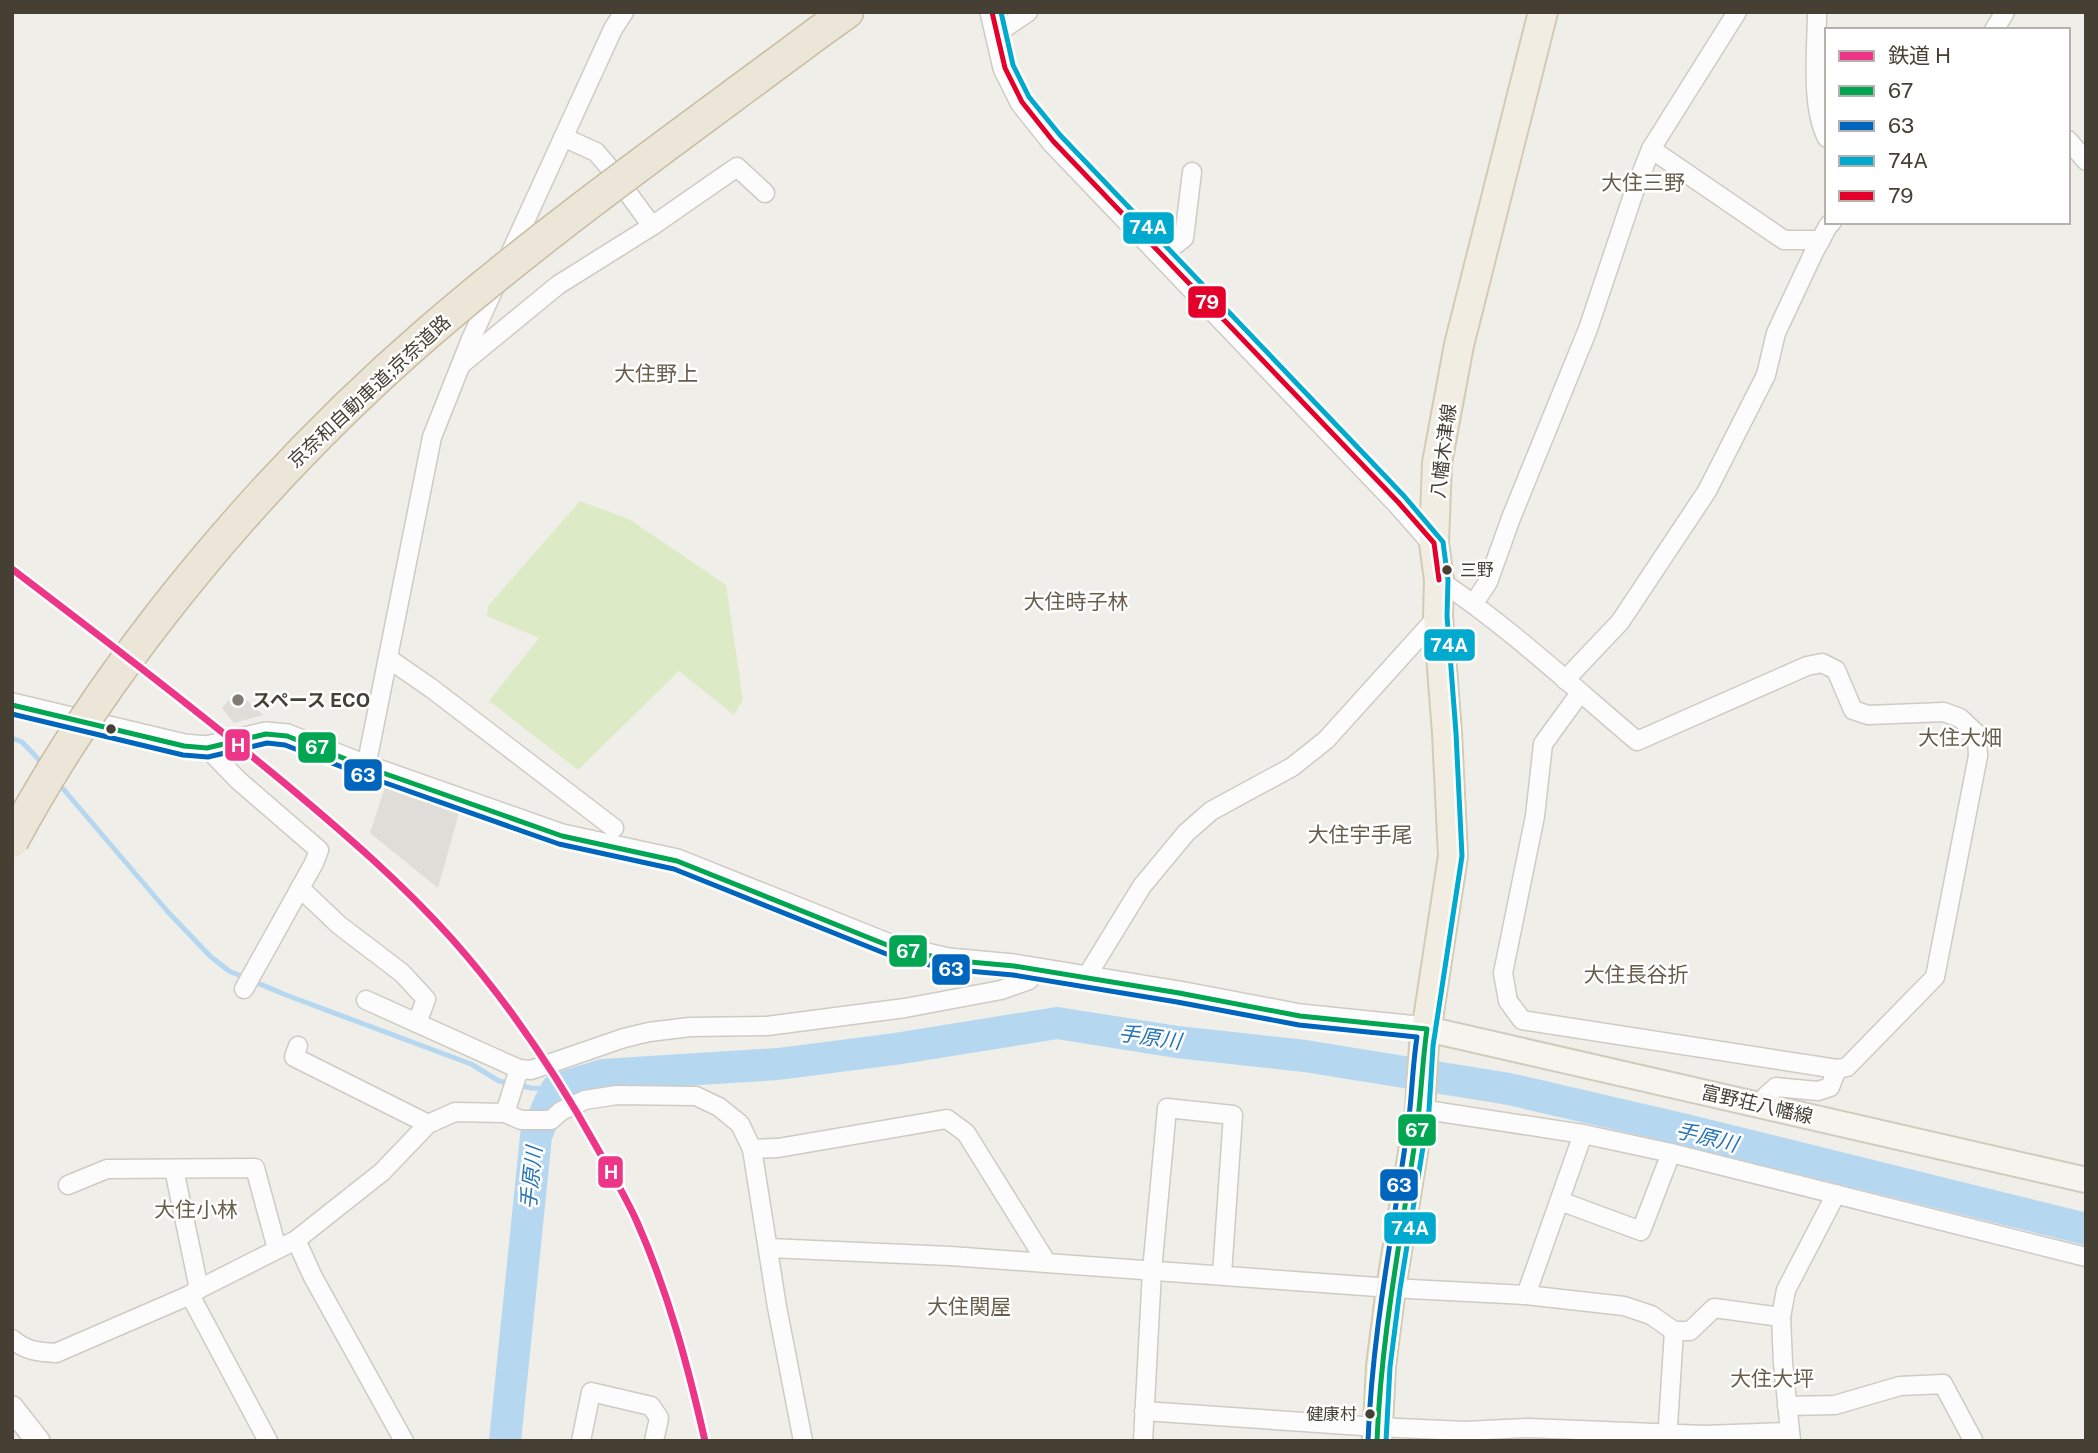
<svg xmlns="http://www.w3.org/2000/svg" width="2098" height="1453" viewBox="0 0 2098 1453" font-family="'Public Sans','Noto Sans JP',sans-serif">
<rect width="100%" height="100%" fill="#f0eee8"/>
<polygon fill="#dcebc6" points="580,501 629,519 726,585 743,700 734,715 679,671 578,770 489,701 539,638 487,616 488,606"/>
<g fill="#dfddd8">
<polygon points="237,691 263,715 234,723 222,708"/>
<polygon points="386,784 460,809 438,888 370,833"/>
</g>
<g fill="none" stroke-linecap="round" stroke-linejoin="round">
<g stroke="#b6d7f0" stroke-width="5">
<polyline points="12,738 22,742 44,765"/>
<polyline points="59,784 168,912 210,956 229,971 286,995 471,1064 499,1081 531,1088 557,1089"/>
</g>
<polyline stroke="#b6d7f0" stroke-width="32" points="505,1441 536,1136 549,1104 557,1089 603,1075 778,1064 895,1049 1057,1023 1177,1042 1305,1056 1509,1089 1682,1129 2086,1229"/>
<g stroke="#cecbc5" stroke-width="21">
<g id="minor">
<path d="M1817 12C1817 48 1810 106 1827 138"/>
<polyline points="1994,30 2005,12"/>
<polyline points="996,34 1028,12"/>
<polyline points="563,137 596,152 608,166 652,226"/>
<polyline points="2068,140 2086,161"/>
<polyline points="1651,149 1784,240 1821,240"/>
<polyline points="1162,255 1184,238 1192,172"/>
<polyline points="463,363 558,285 652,226 737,167 765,193"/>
<path d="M1439 580C1509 627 1572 686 1637 741L1807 666 1822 663 1836 670 1853 710 1868 715 1944 712 1960 718 1977 734 1978 756 1935 977 1847 1067 1837 1069 1522 1020 1508 1001 1503 973 1535 816 1543 744 1580 693"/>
<polyline points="1474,603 1488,582 1511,518 1588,329 1634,192 1651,149 1737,12"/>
<polyline points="389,659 431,688 614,828"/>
<polyline points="1565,680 1620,622 1707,491 1766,375 1776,333 1814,252 1828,226 1832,222"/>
<polyline points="207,748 238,780 319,850 314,863 244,989"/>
<polyline points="366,767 432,437 471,339 613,29 624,12"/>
<polyline points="300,888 339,925 402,973 426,999 417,1023"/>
<polyline points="1085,979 1142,886 1186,833 1211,811 1292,767 1326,740 1438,616"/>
<polyline points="366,1000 519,1069"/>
<polyline points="298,1046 294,1057 428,1124"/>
<polyline points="1760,1105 1766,1096 1776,1087 1818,1091 1830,1087 1837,1069"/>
<polyline points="1420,1109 1583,1134 1671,1153 2086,1257"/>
<polyline points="505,1113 519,1069 531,1070 624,1038 649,1032 690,1027 767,1026 905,1008 1001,990 1029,980 1035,970"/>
<polyline points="752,1149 778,1148 947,1119 966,1133 1047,1263"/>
<polyline points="174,1169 199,1289"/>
<polyline points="68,1185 107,1169 255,1168 277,1249"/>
<polyline points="1560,1201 1641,1231 1671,1153"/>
<polyline points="296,1240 313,1277 404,1441"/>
<polyline points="769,1248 950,1256 1391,1288 1526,1295 1624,1306 1651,1315 1674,1331 1690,1331 1714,1308 1781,1317"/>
<polyline points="190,1295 268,1441"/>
<polyline points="1526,1295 1583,1134"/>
<path d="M12 1339C26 1351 38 1352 56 1353L190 1295 199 1289 296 1240 382 1172 428 1124 455 1112 505 1113 521 1120H551L561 1111 585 1100 617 1095 696 1096 719 1107 740 1124 752 1149 777 1307 803 1441"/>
<polyline points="1787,1406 1835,1405 1900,1386 1943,1384 1973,1440"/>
<polyline points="1144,1411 1377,1427 1465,1431 1528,1428 1705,1435 1790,1432"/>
<polyline points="581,1441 591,1392 651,1406 659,1418 654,1441"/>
<polyline points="1143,1441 1152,1271 1167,1108 1233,1115 1222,1274"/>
<polyline points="1667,1441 1674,1331"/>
<polyline points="1791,1441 1783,1363 1781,1317 1786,1290 1836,1194"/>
</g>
</g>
<g stroke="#cecbc5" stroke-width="26">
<g id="tertiary">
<polyline points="992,12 1005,68 1022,102 1053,141 1398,502 1434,543"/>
<polyline points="12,705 184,746 207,748 266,734 287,736 366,767 562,836 677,861 892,947 948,960 1014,966 1179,993 1300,1016 1427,1029"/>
<polyline points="12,1408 38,1441"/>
</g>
</g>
<g stroke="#cfcbbf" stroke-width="28">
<polyline id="secondary" points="1427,1029 2086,1180"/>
</g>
<g stroke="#d3cbb4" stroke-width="32">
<polyline id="primary" points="1377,1441 1381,1366 1391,1288 1420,1109 1424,1045 1453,856 1447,733 1438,616 1439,580 1434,543 1437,463 1459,345 1543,12"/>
</g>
<g stroke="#c8bca2" stroke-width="35">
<polyline id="motorway" points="819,32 847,12"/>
</g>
<use href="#minor" stroke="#fdfcfc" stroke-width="18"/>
<use href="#tertiary" stroke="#fdfcfc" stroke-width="23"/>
<use href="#secondary" stroke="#f6f4ee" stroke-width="24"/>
<use href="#primary" stroke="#f1ede2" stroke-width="28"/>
<use href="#motorway" stroke="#ece6d8" stroke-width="32"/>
<g stroke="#c8bca2" stroke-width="35" stroke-linecap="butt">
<path id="motorway-bridge" d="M12 841C113 654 268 471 429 332 553 225 688 130 819 32"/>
</g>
<use href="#motorway-bridge" stroke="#ece6d8" stroke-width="32"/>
<g stroke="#fff" stroke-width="10">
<path id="bus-1" d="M12 705 184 746 207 748 266 734 287 736 366 767 562 836 677 861 892 947 948 960 1014 966 1179 993 1300 1016 1427 1029C1422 1064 1421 1100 1416 1135 1401 1237 1381 1337 1377 1441"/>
</g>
<g stroke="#fff" stroke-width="10">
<path id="bus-2" d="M12 714 183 755 208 757 267 743 285 745 363 775 559 844 674 869 889 955 946 969 1013 975 1177 1002 1299 1025 1417 1037C1412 1069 1412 1101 1407 1133 1392 1236 1372 1336 1368 1441"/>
</g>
<g stroke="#fff" stroke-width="10">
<polyline id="bus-3" points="1001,12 1013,65 1029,97 1060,135 1404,496 1443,542 1448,580 1447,616 1456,733 1462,856 1433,1046 1429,1110 1400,1289 1390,1367 1386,1441"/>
</g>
<g stroke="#fff" stroke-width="10">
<polyline id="bus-4" points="992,12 1005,68 1022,102 1053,141 1398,502 1434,543 1439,580"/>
</g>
<use href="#bus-1" stroke="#00a651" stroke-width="5"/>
<use href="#bus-2" stroke="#0065bd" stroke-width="5"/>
<use href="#bus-3" stroke="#00a9ce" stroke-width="5"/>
<use href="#bus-4" stroke="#e4002b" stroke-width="5"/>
<g stroke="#fff" stroke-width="12">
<path id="rail-1" d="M12 569C105 640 198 711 288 786 345 834 402 883 452 939 508 1002 555 1072 596 1146 610 1171 625 1195 637 1222 668 1292 688 1366 705 1441"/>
</g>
<use href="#rail-1" stroke="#ee3689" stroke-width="7"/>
</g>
<g fill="#453f34" stroke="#fff" stroke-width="2.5">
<circle cx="1447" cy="570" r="6"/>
<circle cx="111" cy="729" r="6"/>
<circle cx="1370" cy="1414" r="6"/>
</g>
<circle fill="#817c73" stroke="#fff" stroke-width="2.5" cx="238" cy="700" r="7"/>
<g text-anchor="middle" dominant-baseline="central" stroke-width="5" stroke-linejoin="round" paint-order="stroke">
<g font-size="17" fill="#453f34" stroke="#fff" text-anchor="start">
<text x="1460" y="570">三野</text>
<text x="1357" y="1414" text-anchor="end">健康村</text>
</g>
<g font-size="19" fill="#453f34" stroke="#fff">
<text transform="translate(369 391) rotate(-43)">京奈和自動車道;京奈道路</text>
<text transform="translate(1443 451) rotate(-83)">八幡木津線</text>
<text transform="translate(1757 1104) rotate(13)">富野荘八幡線</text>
</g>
<g font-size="19" font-weight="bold" fill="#453f34" stroke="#fff" text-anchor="start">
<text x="252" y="700">スペース ECO</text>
</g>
<g font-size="21" fill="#685d4b" stroke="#fff">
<text x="1643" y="182">大住三野</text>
<text x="656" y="373">大住野上</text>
<text x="1076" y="601">大住時子林</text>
<text x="1960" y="737">大住大畑</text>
<text x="1360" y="834">大住宇手尾</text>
<text x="1636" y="974">大住長谷折</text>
<text x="196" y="1209">大住小林</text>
<text x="969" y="1306">大住関屋</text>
<text x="1772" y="1378">大住大坪</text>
</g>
<g font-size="21" font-style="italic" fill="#2975b5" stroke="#fff">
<text transform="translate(1150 1037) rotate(8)">手原川</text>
<text transform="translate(1707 1137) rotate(14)">手原川</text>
<text transform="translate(531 1178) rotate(-84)">手原川</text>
</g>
</g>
<g stroke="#fff" stroke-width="2.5">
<rect x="1122" y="211" width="53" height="34" rx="7" fill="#00a9ce"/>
<rect x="1187" y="285" width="40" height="34" rx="7" fill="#e4002b"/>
<rect x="1423" y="628" width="53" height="34" rx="7" fill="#00a9ce"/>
<rect x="224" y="728" width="27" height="34" rx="7" fill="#ee3689"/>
<rect x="297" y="731" width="40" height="33" rx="7" fill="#00a651"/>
<rect x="343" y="758" width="40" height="34" rx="7" fill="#0065bd"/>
<rect x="888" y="934" width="40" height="34" rx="7" fill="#00a651"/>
<rect x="931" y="953" width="40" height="33" rx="7" fill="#0065bd"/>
<rect x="1397" y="1113" width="40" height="34" rx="7" fill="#00a651"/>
<rect x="597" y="1155" width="27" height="34" rx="7" fill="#ee3689"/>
<rect x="1379" y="1168" width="40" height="34" rx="7" fill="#0065bd"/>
<rect x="1383" y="1211" width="54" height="34" rx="7" fill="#00a9ce"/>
</g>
<g font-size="19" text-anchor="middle" font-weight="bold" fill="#fff">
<text x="1148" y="234">74A</text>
<text x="1207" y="309">79</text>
<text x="1449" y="652">74A</text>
<text x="238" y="752">H</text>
<text x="317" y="754">67</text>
<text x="363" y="782">63</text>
<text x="908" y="958">67</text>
<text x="951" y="976">63</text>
<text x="1417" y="1137">67</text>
<text x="611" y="1179">H</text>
<text x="1399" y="1192">63</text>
<text x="1410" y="1235">74A</text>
</g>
<rect width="2098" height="1453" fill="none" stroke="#453f34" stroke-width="28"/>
<rect x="1825" y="28" width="245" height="196" fill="#ffffff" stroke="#b5b2ae" stroke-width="2"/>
<rect x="1839" y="51" width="35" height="10" fill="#ee3689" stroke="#b5b2ae" stroke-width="2"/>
<text x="1888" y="63" font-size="21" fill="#453f34">鉄道 H</text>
<rect x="1839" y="86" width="35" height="10" fill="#00a651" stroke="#b5b2ae" stroke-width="2"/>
<text x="1888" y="98" font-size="21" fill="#453f34">67</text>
<rect x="1839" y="121" width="35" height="10" fill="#0065bd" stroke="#b5b2ae" stroke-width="2"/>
<text x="1888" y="133" font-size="21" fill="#453f34">63</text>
<rect x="1839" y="156" width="35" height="10" fill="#00a9ce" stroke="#b5b2ae" stroke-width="2"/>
<text x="1888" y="168" font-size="21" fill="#453f34">74A</text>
<rect x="1839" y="191" width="35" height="10" fill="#e4002b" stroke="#b5b2ae" stroke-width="2"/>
<text x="1888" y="203" font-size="21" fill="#453f34">79</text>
</svg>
